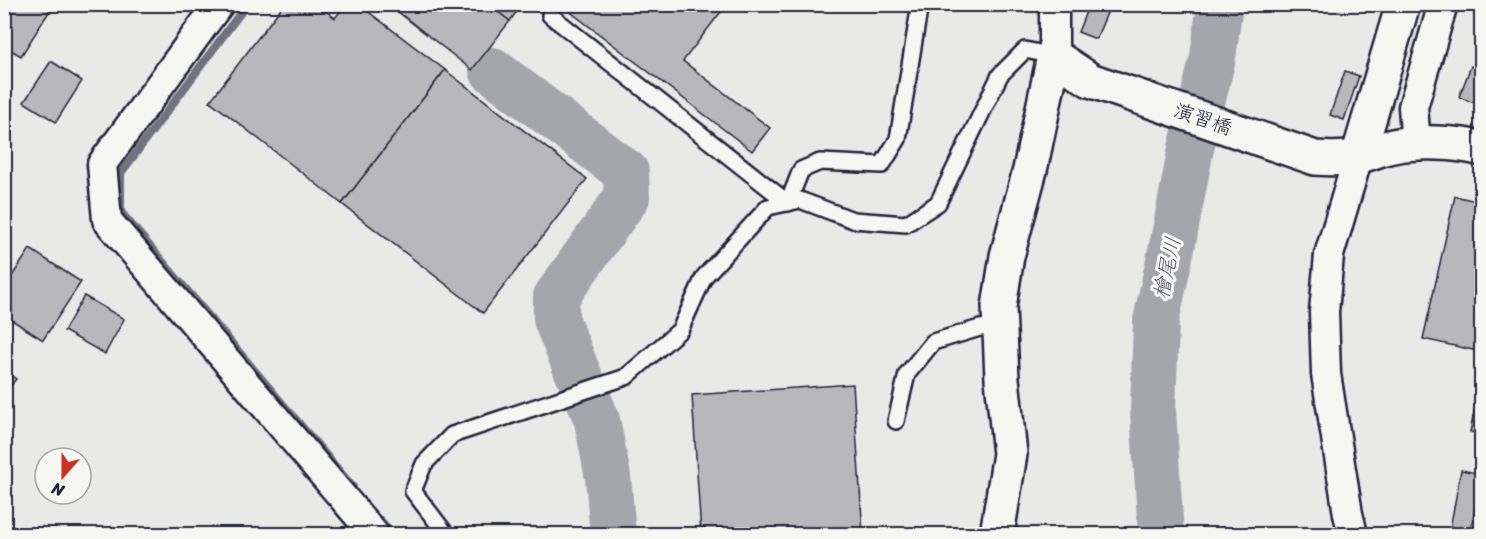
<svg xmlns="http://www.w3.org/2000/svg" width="1486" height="539" viewBox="0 0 1486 539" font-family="Sriracha,'Klee One',sans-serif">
<rect width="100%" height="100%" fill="#e9e9e7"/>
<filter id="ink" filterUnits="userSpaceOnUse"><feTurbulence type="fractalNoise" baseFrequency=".0167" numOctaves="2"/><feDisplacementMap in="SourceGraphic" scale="12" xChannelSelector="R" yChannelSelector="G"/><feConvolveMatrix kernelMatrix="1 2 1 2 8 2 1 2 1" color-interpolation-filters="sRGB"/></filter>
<g filter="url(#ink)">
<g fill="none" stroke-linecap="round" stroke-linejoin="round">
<g stroke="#71717f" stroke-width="8">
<polyline points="247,4 121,173 121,212 353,487"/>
<polyline points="380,520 393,534"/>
</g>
<g stroke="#a5a5ac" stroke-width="46">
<polyline points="492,70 626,172 627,197 556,297 556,319 597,420 608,477 613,534"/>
<polyline points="1161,534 1153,411 1156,321 1173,242 1190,153 1213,57 1220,4"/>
</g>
</g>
<g fill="#b8b8bc" stroke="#22223b" stroke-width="1.5">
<polygon points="4,4 54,4 21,56 4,46"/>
<polygon points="284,4 317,4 335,18 346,4 358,4 445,70 342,204 210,101"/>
<polygon points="388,4 488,4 510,21 472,70"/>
<polygon points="488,4 522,4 510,21"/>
<polygon points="560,4 727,4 683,61 770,128 752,151"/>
<polygon points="1106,4 1110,6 1096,39 1078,32 1089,4"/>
<polygon points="1481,50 1482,50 1482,71 1474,69"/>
<polygon points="51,61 82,81 56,122 24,102"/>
<polygon points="1471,66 1482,71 1482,106 1459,97"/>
<polygon points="445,70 587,179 483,313 342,204"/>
<polygon points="1345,71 1359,76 1344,120 1330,115"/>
<polygon points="1455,196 1476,201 1482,245 1482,352 1423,339"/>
<polygon points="30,249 81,282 43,340 4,315 4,288"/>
<polygon points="84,296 124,319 105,354 64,331"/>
<polygon points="4,371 16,379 4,395"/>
<polygon points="1482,373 1482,434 1470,432"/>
<polygon points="853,384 863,534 701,534 692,395"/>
<polygon points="1461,470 1482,474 1470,534 1449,534"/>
</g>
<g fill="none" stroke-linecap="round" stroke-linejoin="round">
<g stroke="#22223b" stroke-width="20">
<g id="lane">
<polyline points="550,15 788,203 801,170 820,162 882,165 898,139 920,4"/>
<polyline points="896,421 907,374 933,342 980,328 1000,326"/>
<polyline points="446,534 413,491 424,464 452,435 626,377 680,330 704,277 768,207 800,200 853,220 906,224 938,203 1000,75 1025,50 1054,56"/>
</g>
</g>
<g stroke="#22223b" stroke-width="33">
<g id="street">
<polyline points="219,4 102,164 107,220 374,534"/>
<polyline points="1054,4 1054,56"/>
<polyline points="1416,144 1413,107 1443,4"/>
<polyline points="1353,534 1348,514 1326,374 1324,312 1329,255 1358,157"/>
</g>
</g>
<g stroke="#22223b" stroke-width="38">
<g id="secondary">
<polyline points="1358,157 1403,4"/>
<path d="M997 534 1010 454 1002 379 999 307 1007 256 1030 170 1054 56 1090 80 1315 158C1329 159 1344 159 1357 157 1369 154 1381 148 1393 146 1418 141 1457 142 1482 149"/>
</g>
</g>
<use href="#lane" stroke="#f6f6f2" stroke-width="15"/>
<use href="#street" stroke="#f6f6f2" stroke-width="28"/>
<use href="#secondary" stroke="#f6f6f2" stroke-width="33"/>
</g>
</g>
<g text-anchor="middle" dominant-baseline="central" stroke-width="6" stroke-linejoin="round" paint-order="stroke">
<g font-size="20" fill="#22223b" stroke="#f6f6f2">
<text transform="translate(1203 119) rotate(19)">演習橋</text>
</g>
<g font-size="21" font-style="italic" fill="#565668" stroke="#f6f6f2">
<text transform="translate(1167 268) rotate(-78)">檜尾川</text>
</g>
</g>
<rect width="1486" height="539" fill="none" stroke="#f6f6f2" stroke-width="24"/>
<rect x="12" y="12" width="1462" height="515" fill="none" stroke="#22223b" stroke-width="2" filter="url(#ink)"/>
<g transform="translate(63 476) rotate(201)"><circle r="28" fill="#f6f6f2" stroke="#a1a1a9" stroke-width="1.5"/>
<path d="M0-4.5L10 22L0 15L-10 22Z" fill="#c8321e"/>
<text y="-9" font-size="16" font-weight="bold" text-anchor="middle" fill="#22223b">N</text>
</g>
</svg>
